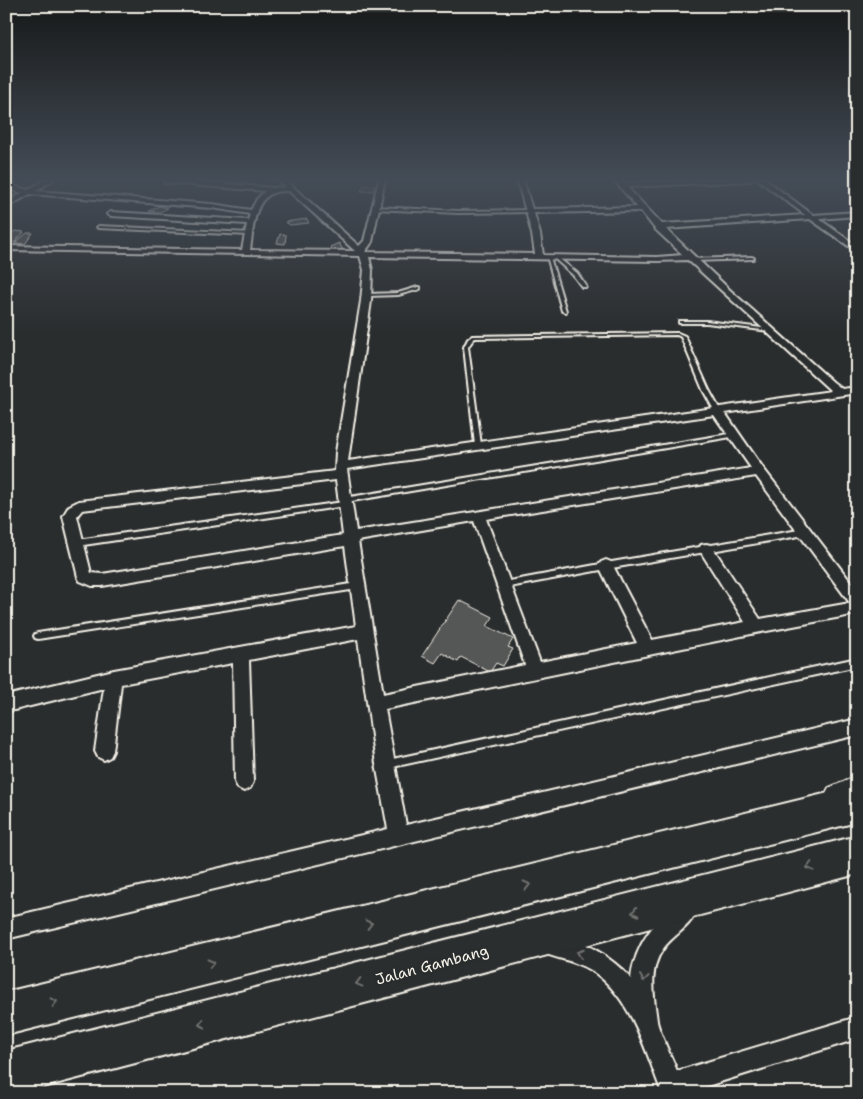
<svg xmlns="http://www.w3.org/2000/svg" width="863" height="1099" viewBox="0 0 863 1099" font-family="'Shantell Sans',sans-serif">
<rect width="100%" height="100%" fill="#2a2d2e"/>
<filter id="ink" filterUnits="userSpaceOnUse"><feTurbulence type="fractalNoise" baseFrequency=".02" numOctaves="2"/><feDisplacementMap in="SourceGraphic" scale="10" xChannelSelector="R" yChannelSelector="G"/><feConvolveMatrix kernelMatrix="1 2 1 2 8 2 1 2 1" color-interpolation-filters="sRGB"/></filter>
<g filter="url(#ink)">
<g fill="#555756" stroke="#f4f1e8">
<polygon points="220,179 226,179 246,181 240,184 217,182"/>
<polygon points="364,185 375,186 373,191 361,191"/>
<polygon points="159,206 168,208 160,212 149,211"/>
<polygon points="307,219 309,223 290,225 285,222"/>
<polygon points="15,231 24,232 12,245 6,245 6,238"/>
<polygon points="27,233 33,233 25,244 15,243"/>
<polygon points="280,234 286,235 285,244 277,243"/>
<polygon points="339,243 343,250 333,250 330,247"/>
<polygon points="459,600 493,617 487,626 513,639 508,647 513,649 503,666 496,663 490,672 461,657 458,662 442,653 435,663 422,656"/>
</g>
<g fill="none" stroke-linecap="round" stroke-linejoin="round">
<g stroke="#f4f1e8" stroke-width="4">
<g id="lane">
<polygon points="376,207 458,211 529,210 531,211 529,212 458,213 375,209 375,207"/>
<polygon points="849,214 851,214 857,217 857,220 849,216"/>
<polygon points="99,226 250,233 252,234 250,235 98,228 97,227"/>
<polygon points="547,256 550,257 566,311 566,312 562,311"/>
<polygon points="554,256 556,256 577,273 586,286 586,287 582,287 573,275 554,258"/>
<polygon points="752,257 754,258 753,259 692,261 690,260 692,259"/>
<polygon points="418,287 420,287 420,289 398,295 367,296 365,295 367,294 398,293"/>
<polygon points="679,321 707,321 769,329 771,330 769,331 707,323 679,323"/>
<polygon points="678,333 685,336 709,390 720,410 719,411 717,412 714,410 703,390 681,337 677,335 475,338 472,341 468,347 481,445 478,447 475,445 464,347 468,339 472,336"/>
<polygon points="735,433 737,434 737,436 346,502 348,504 345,506 77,546 75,545 74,543 75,541 77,540 343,502 341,500 344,498"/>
<polygon points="805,529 808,532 805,535 606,569 504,588 501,587 500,585 501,583 504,582 606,563"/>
<polygon points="357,583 360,584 361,586 360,588 357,589 38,639 35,638 34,636 35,634 38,633"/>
<polygon points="857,658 857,666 388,768 385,767 384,764 385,761 388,760"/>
</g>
</g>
<g stroke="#f4f1e8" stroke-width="4">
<g id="street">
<path d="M46 179H54L36 191 212 204 251 210 257 199 265 191 166 183 163 181 168 179 273 188 285 187 277 179H284L359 246 364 241 379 179H385L372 242 365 252 535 254 532 234 517 179H523L532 209 637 207 613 179H620L623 183 753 179 750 181 627 187 662 224 805 215 757 179H765L813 215 857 212V216L819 219 857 246V252L810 219 666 229 731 291 833 382 842 389 857 387V393L725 413 763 468 857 590V614L756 633 385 709 406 825 857 719V735L6 939V918L388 829 376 764 358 639 249 660 253 782 250 788 244 791 238 788 235 782 233 663 121 684 113 751 110 757 104 760 98 757 95 751 104 688 6 712V696L114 670 356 626 345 546 102 586H92L80 581 78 577 63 516 69 506 79 501 335 471 336 452 361 301 364 270 360 256 6 250V246L242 250 247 224 111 216 107 214 111 212 248 220 250 214 212 208 30 194 6 208V203L22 193 6 188V184L28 190ZM289 191 355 251 250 250C253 232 253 200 273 193 278 191 284 191 289 191ZM641 211 655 229 683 255 657 257 543 255 540 234 534 213ZM369 257 657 261 688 260 831 391 348 461 371 301 372 270ZM714 415 751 468 356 531 347 469ZM756 476 850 603 760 619 711 545 706 544 701 545 699 549 745 622 652 640 611 562 606 560 601 562 599 566 637 643 540 662 486 519ZM336 480 343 535 102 574 91 573 77 516 82 510ZM474 521 525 665 383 694 358 541Z"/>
<polygon points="857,776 857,794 835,803 829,800 826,794 829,788"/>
<path d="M686 902 693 905 696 912C690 927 672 936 663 949 648 970 654 997 657 1021 658 1030 673 1060 677 1071L857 1017V1039L685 1093H662C645 1050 632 997 591 970 576 961 559 959 543 953L540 945 543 937C568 927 616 960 631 979 634 947 656 914 686 902Z"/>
</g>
</g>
<g stroke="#f4f1e8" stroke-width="4">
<g id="highway">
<polygon points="857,786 857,822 6,1035 6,992"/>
<polygon points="857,836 857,874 21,1093 6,1093 6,1051"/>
</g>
</g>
<use href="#lane" fill="#2a2d2e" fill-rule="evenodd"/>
<use href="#street" fill="#2a2d2e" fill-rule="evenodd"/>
<use href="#highway" fill="#2a2d2e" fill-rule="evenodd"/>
</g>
<defs><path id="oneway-chevron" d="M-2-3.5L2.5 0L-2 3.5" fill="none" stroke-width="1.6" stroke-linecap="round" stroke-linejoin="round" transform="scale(1.25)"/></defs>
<g stroke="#71726f">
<use href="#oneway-chevron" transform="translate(810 867) rotate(166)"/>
<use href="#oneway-chevron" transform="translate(527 885) rotate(-14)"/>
<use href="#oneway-chevron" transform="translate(635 912) rotate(166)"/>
<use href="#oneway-chevron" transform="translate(369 924) rotate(-14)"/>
<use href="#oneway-chevron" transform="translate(580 953) rotate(-160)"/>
<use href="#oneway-chevron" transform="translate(211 963) rotate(-14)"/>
<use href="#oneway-chevron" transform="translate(644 978) rotate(96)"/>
<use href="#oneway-chevron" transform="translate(359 983) rotate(165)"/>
<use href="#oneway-chevron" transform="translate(54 1002) rotate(-14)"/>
<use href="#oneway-chevron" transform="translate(202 1024) rotate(166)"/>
</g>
</g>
<linearGradient id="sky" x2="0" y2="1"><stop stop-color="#171919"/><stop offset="0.54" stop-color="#444c57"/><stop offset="1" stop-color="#444c57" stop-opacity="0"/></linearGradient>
<rect width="863" height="333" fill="url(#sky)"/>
<g text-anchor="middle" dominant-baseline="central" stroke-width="5" stroke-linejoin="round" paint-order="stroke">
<g font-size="15" fill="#f4f1e8" stroke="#2a2d2e">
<text transform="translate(432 965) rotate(-15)">Jalan Gambang</text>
</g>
</g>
<rect width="863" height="1099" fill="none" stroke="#2a2d2e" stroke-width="25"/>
<rect x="12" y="12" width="838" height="1074" fill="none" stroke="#f4f1e8" stroke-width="2" filter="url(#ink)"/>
</svg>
